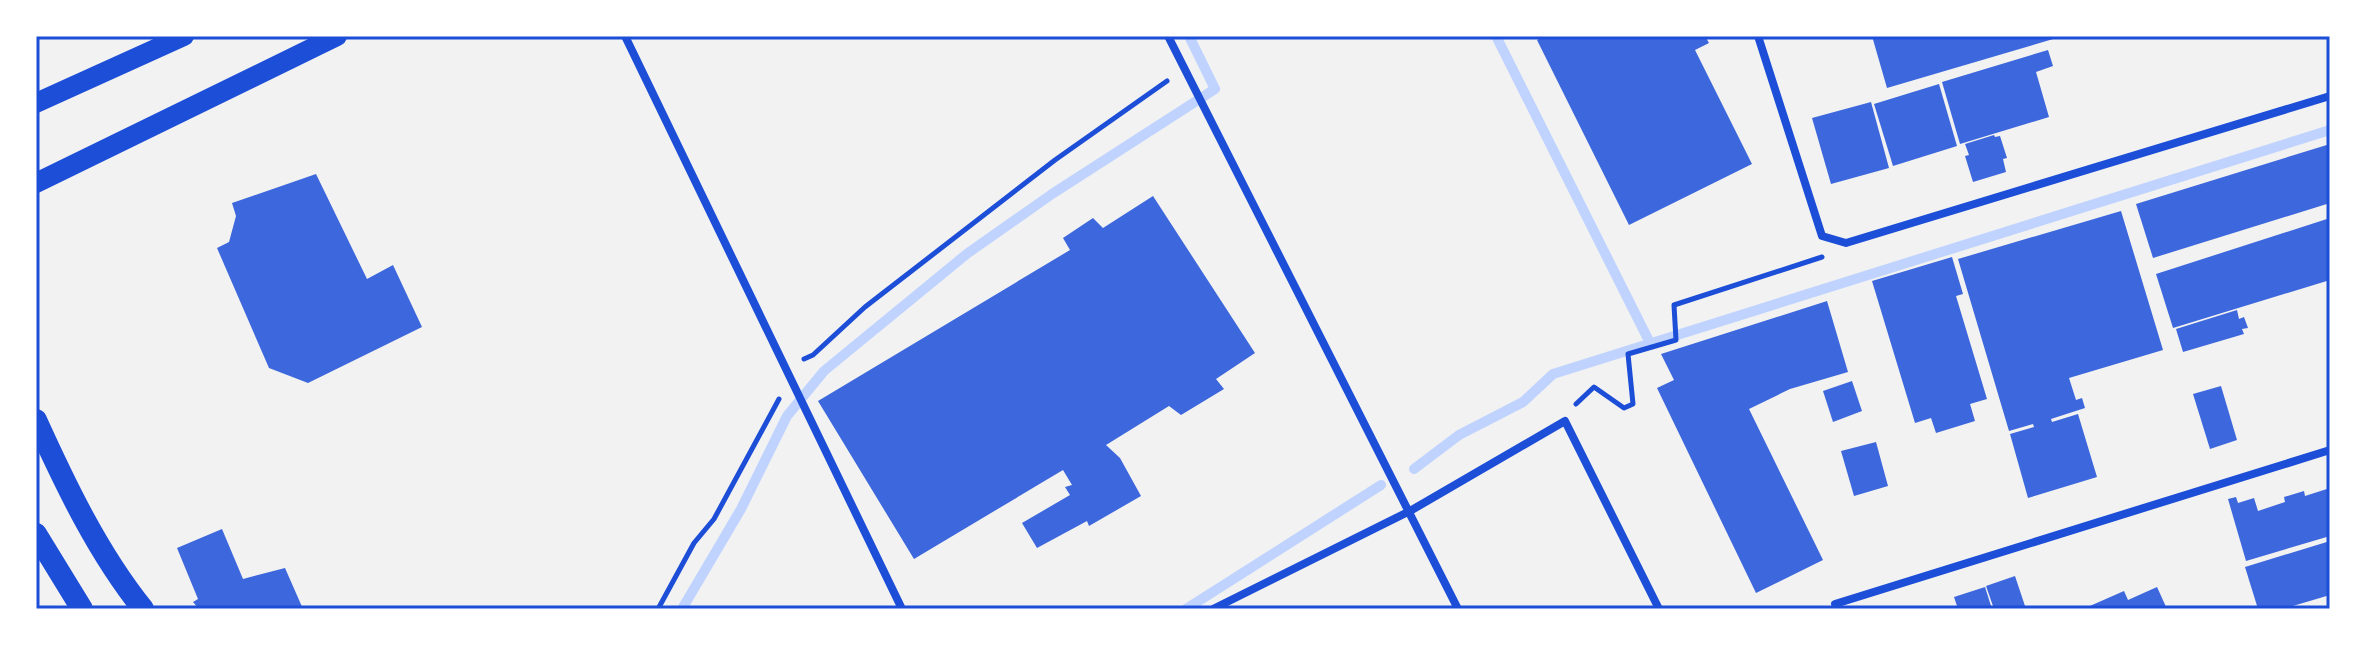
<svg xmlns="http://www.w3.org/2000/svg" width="2366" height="645" viewBox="0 0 2366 645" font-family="'IBM Plex Sans',sans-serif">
<rect width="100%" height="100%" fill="#f2f2f2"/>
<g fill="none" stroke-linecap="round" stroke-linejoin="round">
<g stroke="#bfd3fe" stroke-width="10">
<polyline points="1496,36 1651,345"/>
<polyline points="1414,469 1459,435 1523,402 1553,374 2330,130"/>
<polyline points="682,609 741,509 787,416 824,371 968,253 1052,194 1215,89 1189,36"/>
<polyline points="1186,609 1381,485"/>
</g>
</g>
<g fill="#3d67dc">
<polygon points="1545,36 1705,36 1709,43 1695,50 1752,164 1629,225 1537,40"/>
<polygon points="1872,36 2060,36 2060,37 1887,88"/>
<polygon points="2048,50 2053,66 2036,72 2049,117 1960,144 1942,82"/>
<polygon points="1939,84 1957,146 1893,166 1874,104"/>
<polygon points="1871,102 1889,168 1831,184 1812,118"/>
<polygon points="1994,135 1995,137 2000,136 2007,158 2003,159 2006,172 1973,182 1965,156 1969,155 1965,144"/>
<polygon points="2330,144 2330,203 2153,258 2136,204"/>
<polygon points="316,174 367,279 393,265 422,327 308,383 269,368 217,248 229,242 236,216 232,203"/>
<polygon points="1153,196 1255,353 1216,379 1224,389 1181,415 1169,406 1106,445 1120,458 1141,496 1089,526 1087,521 1037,548 1022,523 1070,495 1065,487 1072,485 1063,470 914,559 818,401 1070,250 1063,238 1093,218 1103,228"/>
<polygon points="2121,211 2163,350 2069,378 2076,400 2082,398 2085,408 2051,419 2052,422 2078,414 2097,477 2028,498 2010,434 2034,427 2033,424 2009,431 1958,259"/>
<polygon points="2330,218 2330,280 2173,328 2156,274"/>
<polygon points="1952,257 1963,294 1956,296 1987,399 1970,404 1975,421 1936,433 1931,418 1915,423 1872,281"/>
<polygon points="1827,301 1848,372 1790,389 1749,409 1823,560 1756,593 1657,388 1674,380 1661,354"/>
<polygon points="2237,310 2239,319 2244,317 2248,328 2242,329 2244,334 2183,352 2176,329"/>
<polygon points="1852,381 1862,411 1833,422 1823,391"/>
<polygon points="2221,386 2237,440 2210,449 2193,394"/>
<polygon points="1876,442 1888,486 1854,496 1841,451"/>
<polygon points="2330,488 2330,536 2246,561 2228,499 2236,497 2238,503 2254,498 2258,511 2285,502 2284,497 2304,491 2305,496"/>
<polygon points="222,529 243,579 285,568 303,609 199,609 193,602 198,599 177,548"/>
<polygon points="2330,541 2330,595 2283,609 2258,609 2245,567"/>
<polygon points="2015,576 2026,609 1994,609 1986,586"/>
<polygon points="1985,587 1992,609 1958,609 1954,597"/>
<polygon points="2157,587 2167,609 2083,609 2124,591 2128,600"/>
</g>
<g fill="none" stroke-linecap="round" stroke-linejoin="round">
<g stroke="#1d4ed8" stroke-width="5">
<polyline points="804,359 813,355 865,307 1055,160 1167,81"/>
<polyline points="1576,404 1594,387 1624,408 1633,404 1628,354 1676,340 1674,305 1822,257"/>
<polyline points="658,609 694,543 714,519 779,399"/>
</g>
<g stroke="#1d4ed8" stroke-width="8">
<polyline points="625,36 902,609"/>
<polyline points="1168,36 1458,609"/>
<polyline points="1758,36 1822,236 1846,243 2330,96"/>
<polyline points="1835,604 2330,450"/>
<polyline points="1213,609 1410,511 1565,421 1659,609"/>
</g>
<g stroke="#1d4ed8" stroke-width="20">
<polyline points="36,103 184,36"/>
<polyline points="36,183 337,36"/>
</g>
<g stroke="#1d4ed8" stroke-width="22">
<path d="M36 420C66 486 98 553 143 609"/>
<polyline points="36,534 82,609"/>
</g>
</g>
<rect width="2366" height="645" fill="none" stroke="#ffffff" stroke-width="76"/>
<rect x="38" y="38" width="2290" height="569" fill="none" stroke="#1d4ed8" stroke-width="3"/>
</svg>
